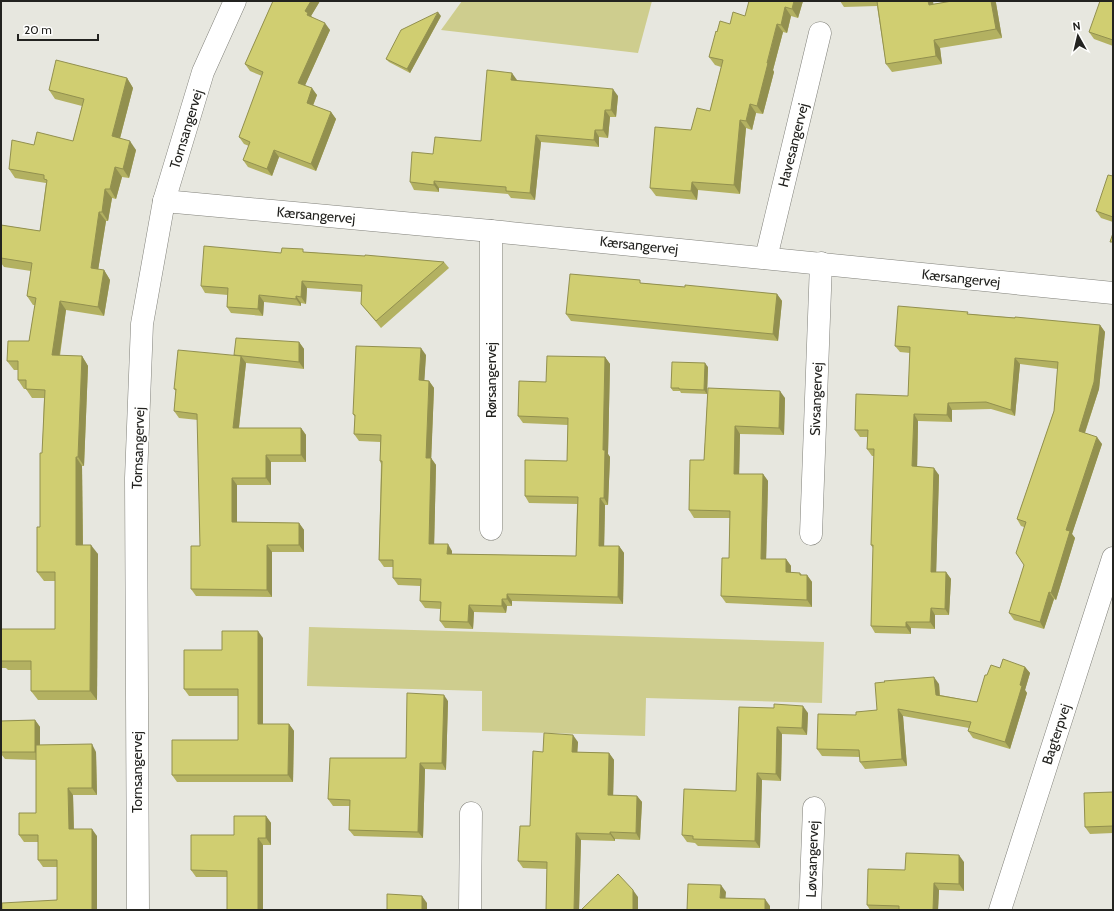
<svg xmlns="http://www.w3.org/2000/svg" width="1114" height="911" viewBox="0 0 1114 911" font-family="Cabin,sans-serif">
<rect width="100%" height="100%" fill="#e7e7df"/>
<g fill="#cecd8e">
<polygon points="462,1 652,1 638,53 441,30"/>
<polygon points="309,627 824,642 822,703 646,698 645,736 482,731 482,691 307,686"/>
</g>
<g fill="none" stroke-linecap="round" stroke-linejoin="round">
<g stroke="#81817a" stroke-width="23">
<g id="minor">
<polyline points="164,201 491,231 1113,293"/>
<polyline points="491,231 491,529"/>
<polyline points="766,258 820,33"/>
<polyline points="811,534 821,263"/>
<polyline points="138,910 136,478 142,324 164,201 203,72 235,1"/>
<polyline points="470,910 471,813"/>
<polyline points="810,910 814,808"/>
<polyline points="1000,910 1113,558"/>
</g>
</g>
<use href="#minor" stroke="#fff" stroke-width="22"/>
</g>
<g fill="#b3b161">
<polygon points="273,1 320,1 311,16 312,17 330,30 305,85 317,95 313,106 331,112 336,119 316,171 279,157 272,176 248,167 243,160 249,146 244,144 239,137 262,76 250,71 245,64"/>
<polygon points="803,1 798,18 791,16 787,33 783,32 773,70 774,72 763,114 756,113 752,130 746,128 740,194 698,190 697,200 656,196 650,188 691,130 710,111 721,67 715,65 709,57 717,32 730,24 745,16"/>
<polygon points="840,1 933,1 933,4 952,1 995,1 996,3 1002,38 940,48 942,64 892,72 886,64 877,6 844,7"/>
<polygon points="1113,1 1113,46 1094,39 1089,32"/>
<polygon points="441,16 410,73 389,62 386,59"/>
<polygon points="127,78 133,88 120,138 136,150 129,178 122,177 116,199 112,198 108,221 106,221 98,270 104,270 110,280 104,316 66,310 60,356 82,356 88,366 84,466 82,466 83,545 98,554 97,700 38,700 31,691 31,670 8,670 6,668 1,668 1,629 55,629 55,581 44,581 37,572 40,527 44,398 32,398 26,389 24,389 18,380 18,370 14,370 7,361 29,341 35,305 33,305 27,296 31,271 4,267 1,263 1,225 40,231 46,183 15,178 9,169 34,145 73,141 82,106 55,99 49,90"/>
<polygon points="517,80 516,81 618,96 616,117 610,117 608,138 599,137 599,147 541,142 535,200 511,198 508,194 439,188 439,192 414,190 410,182 433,154 481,141"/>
<polygon points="1113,176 1113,222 1101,218 1096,211"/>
<polygon points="305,252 444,262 449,268 381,328 361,304 362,292 307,288 306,304 301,303 301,306 264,302 263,316 231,313 227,307 228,295 205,293 201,286 281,253"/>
<polygon points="642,283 685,287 777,294 782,301 778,341 571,321 566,314"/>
<polygon points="969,314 1100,325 1105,332 1099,389 1085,433 1102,444 1072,534 1075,538 1056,600 1054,599 1044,629 1014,620 1009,613 1024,565 1024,527 1021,526 1017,519 1054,411 1058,369 1020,364 1015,416 991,409 952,410 952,422 918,421 917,467 939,475 936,572 946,572 951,579 949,615 935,615 935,629 911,628 911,634 875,633 871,626 873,548 871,545 874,456 872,456 867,449 867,437 860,437 855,430 908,396 910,353 900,352 895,346"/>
<polygon points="299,342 304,349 304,369 246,363 239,428 301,428 306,435 306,462 271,462 271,485 237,485 237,522 299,523 304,530 304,552 272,552 272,597 196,596 191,589 200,546 198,420 179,418 174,411 176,391 174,389 234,355"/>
<polygon points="426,355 424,380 429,381 434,388 431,458 436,465 434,544 452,551 452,554 576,556 577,504 529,503 525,496 567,461 568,425 523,423 518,416 546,382 605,357 610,364 608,454 610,457 608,505 605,505 604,546 619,546 624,553 623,604 512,601 512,606 507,606 506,613 474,612 473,629 445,628 440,621 441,609 425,608 420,601 420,586 398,585 393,578 393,567 384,567 379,560 381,464 380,461 380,442 359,441 354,434 355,417 353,414"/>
<polygon points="708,367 707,394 681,393 680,391 673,391 671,388"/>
<polygon points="708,388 785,398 784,435 740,434 739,474 763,474 768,481 766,559 786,559 791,566 791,573 800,573 802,575 807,575 812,582 812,607 726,603 721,596 729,558 730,518 694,518 689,510 704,460"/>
<polygon points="263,638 263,724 289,724 294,731 293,782 177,782 172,775 238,740 238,696 189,696 184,689 222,650"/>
<polygon points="1025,667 1030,673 1025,690 1027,693 1010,749 973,738 968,731 969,728 903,716 907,766 865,769 860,762 860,757 822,756 817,749 856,715 877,710 939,684 940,695 977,702 987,675 1000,668"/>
<polygon points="448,701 446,770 425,769 423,838 354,836 349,830 350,806 333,806 328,799 406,758"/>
<polygon points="739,707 808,713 807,735 782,734 781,781 762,780 760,848 698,846 695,843 687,842 682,835 736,791"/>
<polygon points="35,720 40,727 40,745 96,752 97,795 73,795 74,829 97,836 97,910 2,910 57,900 57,867 43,867 38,860 38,842 24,842 19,835 36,813 36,760 5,759 1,754 1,721"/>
<polygon points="578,742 577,752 609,753 614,760 613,795 637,796 642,802 640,840 615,839 615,841 581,840 579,910 546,910 547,869 523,868 518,861 530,826 543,752"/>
<polygon points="1113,792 1113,833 1090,834 1085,827"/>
<polygon points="266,816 271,823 271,845 263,845 227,910 227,877 196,877 191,870 234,835"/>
<polygon points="964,862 964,891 939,890 938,910 870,910 867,905 905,870"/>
</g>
<g fill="#92904f">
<polygon points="311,1 320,1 311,16 313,19 307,15 305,11"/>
<polygon points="794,1 803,1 798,18 792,9"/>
<polygon points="928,1 933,1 935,13 929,5"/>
<polygon points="991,1 995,1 996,3 1002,38 996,29"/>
<polygon points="785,7 791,16 787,33 781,25"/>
<polygon points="438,12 441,16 410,73 407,69"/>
<polygon points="325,23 330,30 303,90 298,83"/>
<polygon points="777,24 783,32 773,70 774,72 763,114 757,106"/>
<polygon points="934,40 940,48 942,64 936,56"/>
<polygon points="512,73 517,80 516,87 511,80"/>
<polygon points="127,78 133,88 118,146 112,136"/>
<polygon points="312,88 317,95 311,110 307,103"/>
<polygon points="613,89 618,96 616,117 611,110"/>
<polygon points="750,104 756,113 752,130 746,121"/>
<polygon points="605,110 610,117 608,138 603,130"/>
<polygon points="331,112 336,119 316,171 311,164"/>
<polygon points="740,120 746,128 740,194 734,185"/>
<polygon points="595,130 599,137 599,147 594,140"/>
<polygon points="536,135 541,142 535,200 530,193"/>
<polygon points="130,141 136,150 129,178 123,169"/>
<polygon points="274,150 279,157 272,176 267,169"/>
<polygon points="115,167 122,177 116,199 110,189"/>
<polygon points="434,181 439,188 439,192 434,185"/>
<polygon points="692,182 698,190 697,200 691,191"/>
<polygon points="105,189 112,198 108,221 102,212"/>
<polygon points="99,212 106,221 97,277 91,268"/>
<polygon points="104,270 110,280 104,316 98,307"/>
<polygon points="302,281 307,288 306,304 301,297"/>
<polygon points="777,294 782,301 778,341 773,334"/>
<polygon points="259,295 264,302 263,316 258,309"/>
<polygon points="296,296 301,303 301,306 296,299"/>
<polygon points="60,301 66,310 58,365 52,355"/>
<polygon points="1100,325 1105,332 1099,389 1083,438 1079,431"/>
<polygon points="299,342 304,349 304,369 299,362"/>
<polygon points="421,348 426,355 424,387 419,380"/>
<polygon points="82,356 88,366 84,466 78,457"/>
<polygon points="241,356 246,363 238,435 233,428"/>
<polygon points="605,357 610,364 608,454 610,457 608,505 604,498 603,450"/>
<polygon points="1015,358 1020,364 1015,416 1011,410"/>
<polygon points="705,363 708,367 707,394 704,390"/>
<polygon points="429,381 434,388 431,465 426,458"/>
<polygon points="780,391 785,398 784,435 779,428"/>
<polygon points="948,403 952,410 952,422 947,415"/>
<polygon points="914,414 918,421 917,473 912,466"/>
<polygon points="735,426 740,434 739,481 734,474"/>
<polygon points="301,428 306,435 306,462 301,455"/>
<polygon points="1097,437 1102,444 1072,534 1075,538 1056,600 1051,593 1066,530"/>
<polygon points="266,455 271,462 271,485 266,478"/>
<polygon points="76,457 82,466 83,554 76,545"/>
<polygon points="431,458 436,465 434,551 429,544"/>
<polygon points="934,468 939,475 936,579 931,572"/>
<polygon points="763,474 768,481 766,566 761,559"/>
<polygon points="232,478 237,485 237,529 232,522"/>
<polygon points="600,498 605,505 604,553 599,546"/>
<polygon points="299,523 304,530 304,552 299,545"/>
<polygon points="448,544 452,551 452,561 447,554"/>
<polygon points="91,545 98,554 97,700 90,691"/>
<polygon points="267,545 272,552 272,597 267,590"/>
<polygon points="619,546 624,553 623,604 618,597"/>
<polygon points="786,559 791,566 791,580 786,572"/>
<polygon points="946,572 951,579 949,615 945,609"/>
<polygon points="807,575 812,582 812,607 807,600"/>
<polygon points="1049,592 1054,599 1044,629 1040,622"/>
<polygon points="507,594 512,601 512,606 507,599"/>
<polygon points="502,599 507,606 506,613 502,606"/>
<polygon points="469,605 474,612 473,629 468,622"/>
<polygon points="931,608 935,615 935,629 930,622"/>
<polygon points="906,622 911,628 911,634 906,627"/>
<polygon points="258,631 263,638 263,731 258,724"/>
<polygon points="1025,667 1030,673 1025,690 1027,693 1010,749 1005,742 1020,685"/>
<polygon points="934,677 939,684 940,702 936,695"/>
<polygon points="444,695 448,701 446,770 442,763"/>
<polygon points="803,706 808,713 807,735 802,728"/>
<polygon points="898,709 903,716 907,766 902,759"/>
<polygon points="35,720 40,727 40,760 35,752"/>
<polygon points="289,724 294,731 293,782 288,775"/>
<polygon points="777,727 782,734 781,781 776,774"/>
<polygon points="573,735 578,742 577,759 572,752"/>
<polygon points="92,744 96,752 97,795 92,788"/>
<polygon points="609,753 614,760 613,802 608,795"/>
<polygon points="420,763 425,769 423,838 418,832"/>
<polygon points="757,773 762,780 760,848 755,841"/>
<polygon points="68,788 73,795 74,836 69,829"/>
<polygon points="637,796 642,802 640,840 636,833"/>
<polygon points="266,816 271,823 271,845 266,838"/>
<polygon points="92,829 97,836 97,910 92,910"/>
<polygon points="610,832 615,839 615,841 610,834"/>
<polygon points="576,833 581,840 579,910 574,910"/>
<polygon points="258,838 263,845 263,910 258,910"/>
<polygon points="959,855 964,862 964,891 959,884"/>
<polygon points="934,883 939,890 938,910 933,910"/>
<polygon points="721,885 726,892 725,905 720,898"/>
<polygon points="633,890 638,897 638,910 633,910"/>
<polygon points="422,896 427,903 427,910 422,910"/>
<polygon points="765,899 770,906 770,910 765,910"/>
</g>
<g fill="#d0ce71" stroke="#92904f">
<polygon points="273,1 311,1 305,11 308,13 307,15 325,23 298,83 312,88 307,103 331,112 311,164 274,150 267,169 243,160 250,142 239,137 263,72 245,64"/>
<polygon points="749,1 794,1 792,9 785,7 781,25 777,24 767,63 768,63 757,106 750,104 746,121 740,120 734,185 692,182 691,191 650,188 655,127 691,130 697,108 710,111 723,60 709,57 716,31 717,32 720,21 730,24 733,12 745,16"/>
<polygon points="877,1 928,1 929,5 952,1 991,1 996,29 934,40 936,56 886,64"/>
<polygon points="1100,1 1113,1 1113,40 1089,32"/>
<polygon points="438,12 407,69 386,59 401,30"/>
<polygon points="56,60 127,78 112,136 130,141 123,169 115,167 110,189 105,189 102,212 99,212 91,268 104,270 98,307 60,301 52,355 82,356 78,457 76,457 76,545 91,545 90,691 31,691 31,661 1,661 1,629 55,629 55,572 37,572 37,527 40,527 40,453 42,453 45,390 26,389 26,380 18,380 18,361 7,361 8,341 29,341 36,298 27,296 32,263 1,258 1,225 40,231 47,180 44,179 44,175 9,169 12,140 34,145 37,132 73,141 84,99 49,90"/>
<polygon points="487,70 512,73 511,80 613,89 611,110 605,110 603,130 595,130 594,140 536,135 530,193 506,191 506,187 434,181 434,185 410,182 412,152 433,154 435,137 481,141"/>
<polygon points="1108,175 1113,176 1113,217 1096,211"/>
<polygon points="1113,233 1113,242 1110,242"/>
<polygon points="204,246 281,253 282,248 303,249 303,252 365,256 365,255 444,262 376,321 361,304 362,285 302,281 301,297 296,296 296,299 259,295 258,309 227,307 228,288 201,286"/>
<polygon points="570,274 640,280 640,283 685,287 685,285 777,294 773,334 566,314"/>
<polygon points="898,306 968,312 967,314 990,316 1015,318 1015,317 1100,325 1094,382 1079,431 1097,437 1066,530 1070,531 1051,593 1049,592 1040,622 1009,613 1024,565 1016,553 1026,522 1017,519 1054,411 1058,362 1015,358 1011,410 986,402 948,403 947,415 914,414 912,466 934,468 931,572 946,572 945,609 931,608 930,622 906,622 906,627 871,626 873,545 871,545 874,449 867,449 868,430 855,430 856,394 908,396 910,347 895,346"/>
<polygon points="236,338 299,342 299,362 234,355"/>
<polygon points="356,346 421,348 419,380 429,381 426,458 431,458 429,544 448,544 447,554 576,556 578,497 525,496 525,460 567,461 568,418 518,416 519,381 546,382 547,356 605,357 603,450 605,450 604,498 600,498 599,546 619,546 618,597 507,594 507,599 502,599 502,606 469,605 468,622 440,621 441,602 420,601 421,579 393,578 393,560 379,560 382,461 380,461 381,435 354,434 355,415 353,414"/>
<polygon points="178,350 241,356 233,428 301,428 301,455 266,455 266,478 232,478 232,522 299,523 299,545 267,545 267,590 191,589 191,546 200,546 197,414 174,411 176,389 174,389"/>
<polygon points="672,362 705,363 704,390 679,389 679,388 671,388"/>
<polygon points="708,388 780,391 779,428 735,426 734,474 763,474 761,559 786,559 786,572 800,573 800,575 807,575 807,600 721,596 722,558 729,558 730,511 689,510 690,460 704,460"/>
<polygon points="222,631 258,631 258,724 289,724 288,775 172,775 172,740 238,740 238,689 184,689 184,650 222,650"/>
<polygon points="1003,659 1025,667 1020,685 1022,686 1005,742 968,731 971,722 898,709 902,759 860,762 859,750 817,749 818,714 856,715 856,712 877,710 875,683 885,682 884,681 934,677 936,695 977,702 985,675 987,675 991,665 1000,668"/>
<polygon points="407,693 444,695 442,763 420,763 418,832 349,830 350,800 328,799 330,758 406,758"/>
<polygon points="774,704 803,706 802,728 777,727 776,774 757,773 755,841 693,839 693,836 682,835 684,789 736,791 739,707 774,708"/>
<polygon points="35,720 35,752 1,752 1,721"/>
<polygon points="544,733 573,735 572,752 609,753 608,795 637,796 636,833 610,832 610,834 576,833 574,910 546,910 547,862 518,861 520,826 530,826 533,751 543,752"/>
<polygon points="92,744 92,788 68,788 69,829 92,829 92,910 2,910 2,903 57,900 57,860 38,860 38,835 19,835 19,813 36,813 36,745"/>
<polygon points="1113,792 1113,826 1085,827 1084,793"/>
<polygon points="234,816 266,816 266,838 258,838 258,910 288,910 227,910 227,871 191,870 191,835 234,835"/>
<polygon points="906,853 959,855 959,884 934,883 933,910 899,910 899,906 867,905 868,869 905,870"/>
<polygon points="618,874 633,890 633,910 581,910"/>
<polygon points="688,884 721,885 720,898 765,899 765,910 687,910"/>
<polygon points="387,894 422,896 422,910 387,910"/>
</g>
<g text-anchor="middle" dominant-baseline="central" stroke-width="4" stroke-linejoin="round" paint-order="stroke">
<g font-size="14" fill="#232320" stroke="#fffffe">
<text transform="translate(186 129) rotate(-73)">Tornsangervej</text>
<text transform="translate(793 145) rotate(-76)">Havesangervej</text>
<text transform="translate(316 215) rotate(5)">Kærsangervej</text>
<text transform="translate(639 245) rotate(6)">Kærsangervej</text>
<text transform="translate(961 278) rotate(6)">Kærsangervej</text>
<text transform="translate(491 380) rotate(-90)">Rørsangervej</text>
<text transform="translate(816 399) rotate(-88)">Sivsangervej</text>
<text transform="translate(138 448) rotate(-88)">Tornsangervej</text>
<text transform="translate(1056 734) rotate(-72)">Bagterpvej</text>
<text transform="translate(137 772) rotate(-90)">Tornsangervej</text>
<text transform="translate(812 859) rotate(-88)">Løvsangervej</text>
</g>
</g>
<rect width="1114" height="911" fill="none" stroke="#232320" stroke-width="4"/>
<g transform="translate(1078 36) rotate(352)" stroke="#fffffe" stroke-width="3" paint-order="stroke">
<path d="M0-3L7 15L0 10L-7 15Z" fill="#232320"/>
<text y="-6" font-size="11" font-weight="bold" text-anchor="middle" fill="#232320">N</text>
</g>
<path d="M18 34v6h80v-6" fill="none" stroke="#232320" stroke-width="2"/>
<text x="24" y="34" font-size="12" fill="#232320" stroke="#fffffe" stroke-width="3" paint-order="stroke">20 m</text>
</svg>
